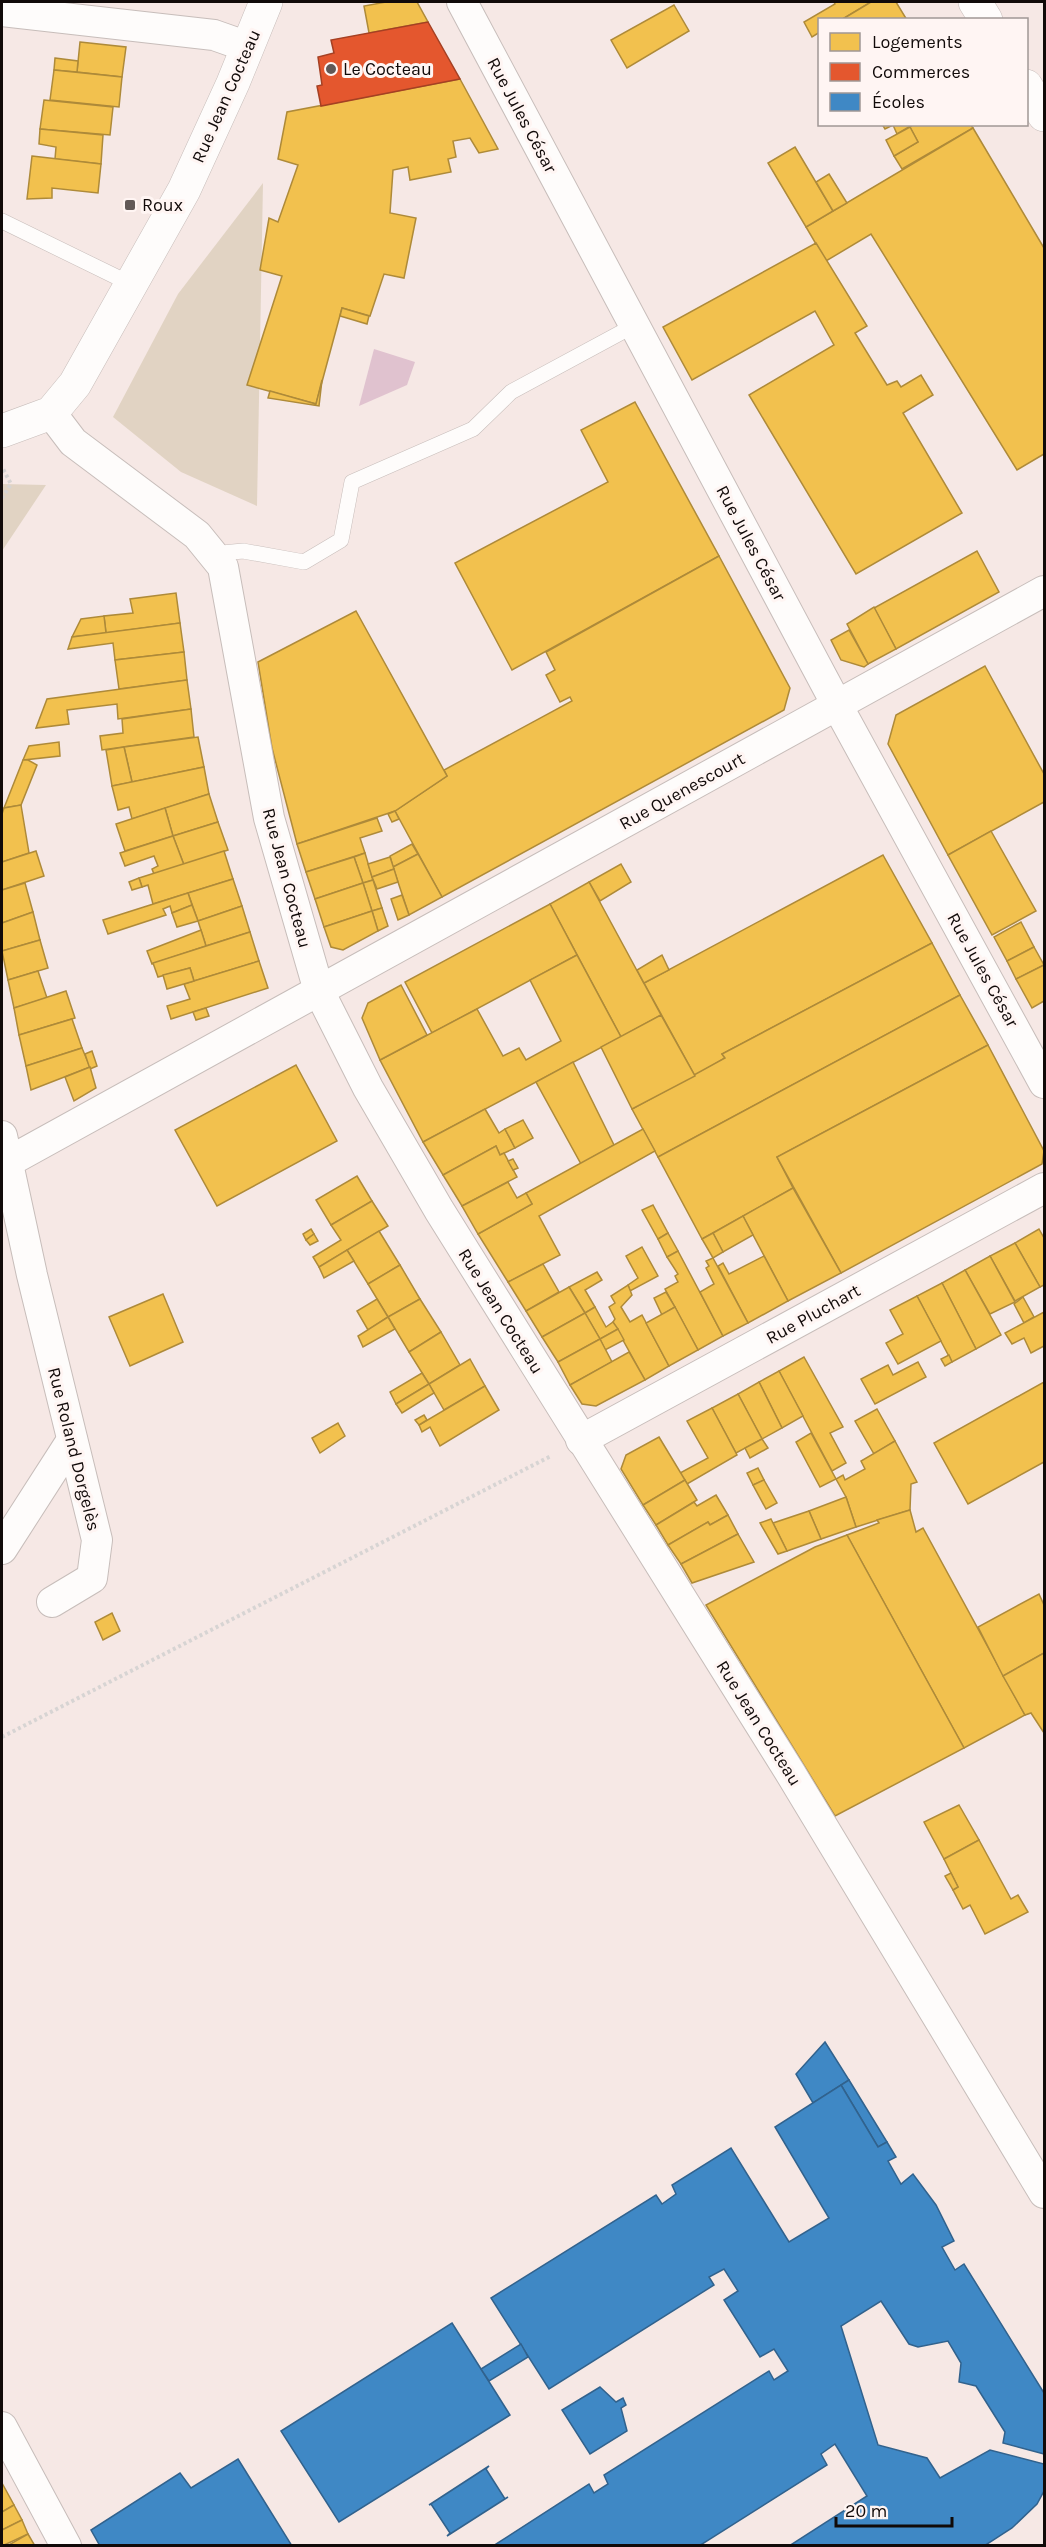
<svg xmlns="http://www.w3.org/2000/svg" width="1046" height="2547" viewBox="0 0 1046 2547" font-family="Karla,sans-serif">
<rect width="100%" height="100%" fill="#f6e8e5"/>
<g fill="#e1d3c3">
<polygon points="263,183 257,506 181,472 113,417 178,294"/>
<polygon points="2,484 46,485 2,551"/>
</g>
<polygon fill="#e0c2cf" points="374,349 415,362 407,385 359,406"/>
<g fill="#f2c14e" stroke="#ae8a39" stroke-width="1.5">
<polygon points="386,2 417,2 428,22 369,33 364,6"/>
<polygon points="834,2 871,2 841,20 820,20 820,32 812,37 804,22 835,4"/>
<polygon points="871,2 896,2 907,20 841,20"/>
<polygon points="674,5 689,31 627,68 611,40"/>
<polygon points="80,42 126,47 122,77 77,72"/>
<polygon points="55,58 78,61 77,72 54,70"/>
<polygon points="54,70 122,77 119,107 50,100"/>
<polygon points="460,79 498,149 479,153 470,138 453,141 456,157 448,159 451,172 410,180 408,167 393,170 390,213 416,218 404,278 384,274 370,316 342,308 316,404 247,385 282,276 260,270 269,218 278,222 298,165 278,159 287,112"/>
<polygon points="44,100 113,107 110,135 40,129"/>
<polygon points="882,124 914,124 897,134 893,125 885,129"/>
<polygon points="914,124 970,124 973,128 902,169 894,156 918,142 910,127"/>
<polygon points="910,127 918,142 894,156 886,140"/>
<polygon points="973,128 1044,248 1044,454 1017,470 871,234 826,261 806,227"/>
<polygon points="40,129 103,135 101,164 55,159 56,147 39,144"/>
<polygon points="795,147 833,211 806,227 768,163"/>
<polygon points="32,156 101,164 98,193 52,188 52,198 27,199"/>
<polygon points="829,174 847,203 833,211 816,182"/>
<polygon points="816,243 867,326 855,333 887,385 897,381 901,387 921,375 933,395 903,413 962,513 856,574 749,395 834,345 815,311 692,380 663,327"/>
<polygon points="342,308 369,316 367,324 340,316"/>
<polygon points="322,380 319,406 268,398 270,391 316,404"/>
<polygon points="635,402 719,556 512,670 455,563 608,482 581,430"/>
<polygon points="977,551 999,592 896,649 874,608"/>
<polygon points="719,556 790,688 784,710 442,897 395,811 447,776 444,770 572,701 570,697 560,702 546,675 555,670 546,652"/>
<polygon points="176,593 180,623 106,633 104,616 133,613 130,599"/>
<polygon points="874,607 896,649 868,664 847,624"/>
<polygon points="356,611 447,776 395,811 297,844 272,748 258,662"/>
<polygon points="104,616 106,633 72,637 81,619"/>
<polygon points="180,623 184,652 115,660 113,643 68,649 72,637"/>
<polygon points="849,630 868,664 864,667 841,660 831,640"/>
<polygon points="184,652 187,680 119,689 115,660"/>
<polygon points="985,666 1044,774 1044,802 948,855 888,744 896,715"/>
<polygon points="187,680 191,709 118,719 117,704 67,710 69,724 36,728 47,699"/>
<polygon points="191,709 194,737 102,750 100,736 123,733 122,719"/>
<polygon points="198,737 204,767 132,782 124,747"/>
<polygon points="59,742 60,756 23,760 29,746"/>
<polygon points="124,747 132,782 112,786 106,750"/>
<polygon points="23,760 28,760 37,765 21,805 4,808"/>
<polygon points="204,767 209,794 132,819 129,807 118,810 112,786"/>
<polygon points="209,794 218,822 173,836 165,808"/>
<polygon points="21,805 29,853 2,862 2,814 4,808"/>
<polygon points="165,808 173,836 125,851 116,824"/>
<polygon points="395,811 399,819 392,822 388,814"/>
<polygon points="377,818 382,831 360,838 365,853 306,872 297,844"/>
<polygon points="218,822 228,850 184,865 173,836"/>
<polygon points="991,831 1036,911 992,935 948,855"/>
<polygon points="173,836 184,865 154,874 152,869 158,866 154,856 125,866 120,853"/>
<polygon points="412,844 418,854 393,867 390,856"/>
<polygon points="36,851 44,876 2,890 2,862"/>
<polygon points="224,851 233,879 153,904 148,885 142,887 139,878"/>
<polygon points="365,853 373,880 363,883 354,857"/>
<polygon points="418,854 442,897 409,915 393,867"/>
<polygon points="883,855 932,943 722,1054 725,1058 695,1076 644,983"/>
<polygon points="354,857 363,883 315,899 306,872"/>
<polygon points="390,857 394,869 372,877 368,864"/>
<polygon points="621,864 631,882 600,901 589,882"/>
<polygon points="394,869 398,882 377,889 372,877"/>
<polygon points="139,878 142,887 132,890 129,882"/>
<polygon points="233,879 242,906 198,921 188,893"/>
<polygon points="373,880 382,908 372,911 363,883"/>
<polygon points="589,882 661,1015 621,1037 550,904"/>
<polygon points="25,883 33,912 2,923 2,890"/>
<polygon points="363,883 372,911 324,927 315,899"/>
<polygon points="188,893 192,905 172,913 170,906 163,909 166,915 108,934 103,920"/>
<polygon points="402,895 409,915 398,920 391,899"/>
<polygon points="550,904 577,955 432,1033 405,982"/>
<polygon points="192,905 198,921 177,927 172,913"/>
<polygon points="242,906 250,932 206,946 198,921"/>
<polygon points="382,908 388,926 378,931 372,911"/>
<polygon points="372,911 378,931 343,950 331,947 324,927"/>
<polygon points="33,912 40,940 2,951 2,923"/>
<polygon points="1021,922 1034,947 1007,961 994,937"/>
<polygon points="201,930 206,946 152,964 147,951"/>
<polygon points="250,932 259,961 194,981 190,968 158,977 153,963"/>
<polygon points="40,940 48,968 8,980 2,951"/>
<polygon points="932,943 960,995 658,1157 632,1109 725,1058 722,1054"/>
<polygon points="1034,947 1044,965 1016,979 1007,961"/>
<polygon points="577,955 621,1037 423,1142 380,1060 477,1009 503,1056 519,1048 526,1060 561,1041 530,980"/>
<polygon points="662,955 669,970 644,983 637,970"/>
<polygon points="259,961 268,988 171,1019 167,1006 190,999 184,984"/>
<polygon points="1044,965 1044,1001 1032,1008 1016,979"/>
<polygon points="190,968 194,981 167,989 163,975"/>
<polygon points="38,971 47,998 14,1008 8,980"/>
<polygon points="401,985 427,1035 380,1060 362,1018 368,1003"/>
<polygon points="66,991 75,1018 19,1035 14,1008"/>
<polygon points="960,995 988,1045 777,1157 793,1188 702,1239 658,1157"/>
<polygon points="206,1008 209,1016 196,1020 193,1012"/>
<polygon points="661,1015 695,1076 632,1109 601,1047"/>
<polygon points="72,1019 82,1048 26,1066 19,1035"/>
<polygon points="988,1045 1044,1151 1042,1164 841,1273 777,1157"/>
<polygon points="82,1048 90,1067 31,1090 26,1066"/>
<polygon points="92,1051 97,1066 90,1069 85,1054"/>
<polygon points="573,1062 614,1145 581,1164 536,1082"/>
<polygon points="296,1065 337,1141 217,1206 175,1130"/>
<polygon points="90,1067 96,1088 74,1101 65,1077"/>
<polygon points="485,1109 499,1133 505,1129 515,1148 500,1155 496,1146 443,1175 423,1142"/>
<polygon points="523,1120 533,1138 515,1148 505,1129"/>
<polygon points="643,1129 655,1151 539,1216 560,1255 508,1282 478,1234 532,1204 526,1193"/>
<polygon points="496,1146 500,1155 504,1153 517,1177 462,1206 443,1175"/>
<polygon points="513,1159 518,1168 513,1170 508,1161"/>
<polygon points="357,1176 372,1201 331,1225 316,1200"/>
<polygon points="508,1182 517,1198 526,1193 532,1204 478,1234 462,1206"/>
<polygon points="793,1188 841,1273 788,1301 743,1216"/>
<polygon points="372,1201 388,1226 319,1267 313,1257 341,1240 331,1225"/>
<polygon points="653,1205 668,1233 658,1239 642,1210"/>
<polygon points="743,1216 753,1235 723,1252 713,1233"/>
<polygon points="311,1229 314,1234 306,1240 303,1234"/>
<polygon points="1039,1229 1044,1238 1044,1285 1040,1287 1015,1243"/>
<polygon points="379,1231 400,1265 368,1284 347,1250"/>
<polygon points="668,1233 678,1251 667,1257 658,1239"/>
<polygon points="713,1233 723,1252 713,1258 702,1239"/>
<polygon points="314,1234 318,1241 310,1245 306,1240"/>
<polygon points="1015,1243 1040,1287 1015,1301 990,1256"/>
<polygon points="642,1247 658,1276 630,1291 628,1285 638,1278 626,1256"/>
<polygon points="347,1250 354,1261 324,1278 319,1267"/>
<polygon points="678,1251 723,1336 698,1350 665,1289 678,1282 675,1276 678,1274 667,1257"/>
<polygon points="764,1256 788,1301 748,1323 718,1266 723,1263 729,1274"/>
<polygon points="990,1256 1015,1302 990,1314 965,1270"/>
<polygon points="713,1258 748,1323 723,1336 700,1292 714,1284 706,1268 709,1266 706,1261"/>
<polygon points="543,1264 559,1292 526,1311 508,1282"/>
<polygon points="400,1265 420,1299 388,1317 368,1284"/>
<polygon points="965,1270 1001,1335 976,1349 942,1283"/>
<polygon points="597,1272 602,1280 585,1290 595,1307 585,1313 569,1287"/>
<polygon points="942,1283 976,1349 952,1362 917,1296"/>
<polygon points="628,1285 632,1295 621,1307 630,1322 642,1315 669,1366 645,1380 613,1322 615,1319 609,1307 615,1303 611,1296"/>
<polygon points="569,1287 585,1313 542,1337 526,1311"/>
<polygon points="666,1292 675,1307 662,1315 654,1298"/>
<polygon points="163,1294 183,1342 130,1366 109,1317"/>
<polygon points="917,1296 941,1341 898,1364 886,1343 903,1334 890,1310"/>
<polygon points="1023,1297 1034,1317 1024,1323 1014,1304"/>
<polygon points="377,1299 388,1317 368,1330 357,1311"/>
<polygon points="420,1299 441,1332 409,1352 388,1317"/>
<polygon points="595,1307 606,1327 613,1322 618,1329 600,1339 585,1313"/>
<polygon points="675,1307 698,1350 669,1366 646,1323"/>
<polygon points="1044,1312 1044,1346 1031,1353 1024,1338 1012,1344 1005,1333"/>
<polygon points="585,1313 600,1339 558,1362 542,1337"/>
<polygon points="388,1317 395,1329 363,1347 358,1336"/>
<polygon points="618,1329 624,1340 605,1350 600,1339"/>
<polygon points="441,1332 460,1365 429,1384 409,1352"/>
<polygon points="600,1339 612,1362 570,1385 558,1362"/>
<polygon points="629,1352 645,1380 596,1406 582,1404 570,1385"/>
<polygon points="949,1355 952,1362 945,1366 941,1359"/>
<polygon points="804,1357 843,1427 830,1433 846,1463 832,1471 779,1371"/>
<polygon points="470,1359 485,1386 444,1410 429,1384"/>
<polygon points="918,1362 926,1377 875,1404 861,1379 888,1365 893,1375"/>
<polygon points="779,1371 803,1416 782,1428 759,1382"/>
<polygon points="422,1373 429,1384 396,1404 390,1392"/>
<polygon points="759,1382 782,1428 762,1439 738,1394"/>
<polygon points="1044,1382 1044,1462 968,1504 934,1443"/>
<polygon points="429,1384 434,1393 402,1413 396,1404"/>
<polygon points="485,1386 499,1410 440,1446 430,1427 422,1432 419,1425"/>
<polygon points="738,1394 762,1439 736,1453 712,1408"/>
<polygon points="712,1408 737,1455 687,1484 680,1473 708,1458 687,1421"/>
<polygon points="877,1409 895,1441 874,1454 855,1421"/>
<polygon points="424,1415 427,1420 419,1425 415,1420"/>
<polygon points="338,1423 345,1436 320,1453 312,1438"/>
<polygon points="811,1433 836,1479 820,1487 796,1442"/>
<polygon points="659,1437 685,1480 643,1505 621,1469 626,1455"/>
<polygon points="762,1439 768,1448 750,1458 745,1448"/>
<polygon points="895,1441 917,1482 911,1484 910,1510 856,1527 846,1497 836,1479 843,1475 845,1480 865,1469 861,1461"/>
<polygon points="758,1468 764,1480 753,1485 747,1473"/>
<polygon points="685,1480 697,1500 656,1525 643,1505"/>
<polygon points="764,1480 777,1503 766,1509 753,1485"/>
<polygon points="716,1495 728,1515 710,1525 708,1522 668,1545 656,1525 694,1502 697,1506"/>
<polygon points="846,1497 856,1527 821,1539 809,1511"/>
<polygon points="910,1510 916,1532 923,1528 1025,1715 964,1748 847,1535 879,1523 877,1520"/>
<polygon points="809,1511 821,1539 787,1551 773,1523"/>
<polygon points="728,1515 738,1534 681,1564 668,1545 708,1522 710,1525"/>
<polygon points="771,1519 787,1551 778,1554 760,1523"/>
<polygon points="738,1534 754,1562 692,1583 681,1564"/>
<polygon points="847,1535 964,1748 835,1816 706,1605 815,1547"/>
<polygon points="1039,1594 1044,1605 1044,1653 1003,1676 978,1627"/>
<polygon points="112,1613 120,1631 103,1640 95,1622"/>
<polygon points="1044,1653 1044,1733 1031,1713 1025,1715 1003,1676"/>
<polygon points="959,1805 979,1840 944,1859 924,1822"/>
<polygon points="979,1840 1011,1899 1018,1895 1028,1912 985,1934 970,1905 963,1909 953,1890 958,1887 944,1859"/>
<polygon points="951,1873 958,1887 953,1890 945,1876"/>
<polygon points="2,2483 14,2505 2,2512"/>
<polygon points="14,2505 22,2520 2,2530 2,2512"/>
<polygon points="22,2520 28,2534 2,2546 2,2530"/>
<polygon points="28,2534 35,2546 7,2546"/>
</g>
<polygon fill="#e4572e" stroke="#a54023" stroke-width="1.5" points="428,22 460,79 321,106 317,86 322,85 318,57 334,53 331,40"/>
<g fill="#3f88c5" stroke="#31628d" stroke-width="1.5">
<polygon points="825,2042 849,2080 813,2103 796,2074"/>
<polygon points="849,2080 887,2142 878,2147 841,2085"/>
<polygon points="841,2085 878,2147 887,2142 896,2157 888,2161 901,2184 913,2174 936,2205 954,2241 942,2247 955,2270 964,2264 1044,2393 1044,2454 1003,2443 1005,2432 976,2386 959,2382 961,2363 948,2341 918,2347 909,2344 881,2301 841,2326 878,2445 927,2458 940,2478 990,2450 1044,2464 1044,2491 1037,2504 1012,2528 984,2546 789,2546 867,2496 835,2444 821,2454 827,2465 699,2546 493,2546 589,2484 594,2493 608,2484 604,2475 769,2371 774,2380 788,2371 774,2349 760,2357 724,2300 738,2291 724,2269 709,2277 714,2285 549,2389 491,2298 656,2195 662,2204 676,2194 672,2185 731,2148 789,2242 829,2218 775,2127"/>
<polygon points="452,2323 510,2415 339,2522 281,2431"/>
<polygon points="521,2344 528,2357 489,2381 481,2369"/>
<polygon points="600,2387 616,2402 623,2398 626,2405 621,2408 627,2431 590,2454 562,2410"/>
<polygon points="238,2459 292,2546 100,2546 91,2530 180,2473 191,2488"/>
<polygon points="489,2466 486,2469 505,2499 508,2497 447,2536 450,2533 431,2504 429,2505"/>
</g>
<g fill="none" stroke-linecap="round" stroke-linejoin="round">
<g stroke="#c7bdba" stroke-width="16">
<g id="lane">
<polyline points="2,221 131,284"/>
<polyline points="212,554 243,551 304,562 341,540 352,482 473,429 511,392 635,325"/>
</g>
</g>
<g stroke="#c7bdba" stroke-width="32">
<g id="street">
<polyline points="462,2 837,705 1044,1083"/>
<polyline points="2,11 214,35 248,47"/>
<polyline points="51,413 73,442 197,535 223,567 269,818 319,991 368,1088 439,1210 791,1774 1044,2193"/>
<polyline points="2,1136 32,1275 97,1540 92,1578 52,1602"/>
<polyline points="6,1163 1044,591"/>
<polyline points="581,1440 1044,1188"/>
<polyline points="2,1549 72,1440"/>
<polyline points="2,2427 66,2546"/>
</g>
</g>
<g stroke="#c7bdba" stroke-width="34">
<g id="secondary">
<polyline points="975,2 986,20"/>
<polyline points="1026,86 1044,115"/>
<polyline points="2,431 51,413 75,384 184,190 233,83 266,2"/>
</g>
</g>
<g stroke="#d7d4d3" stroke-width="4" stroke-dasharray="3 3" stroke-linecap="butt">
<polyline points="2,498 11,484 2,467"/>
<polyline points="2,1737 551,1456"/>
</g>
<use href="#lane" stroke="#fefcfb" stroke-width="15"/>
<use href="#street" stroke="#fefcfb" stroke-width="30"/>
<use href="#secondary" stroke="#fefcfb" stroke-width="33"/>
</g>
<g fill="#615856" stroke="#fff5f3" stroke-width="2">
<circle cx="331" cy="69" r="6"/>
<rect x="124" y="199" width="12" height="12" rx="3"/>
</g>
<g text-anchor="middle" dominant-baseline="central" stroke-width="6" stroke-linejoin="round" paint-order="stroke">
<g font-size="18" fill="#110a09" stroke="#fff5f3" text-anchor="start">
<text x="343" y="69">Le Cocteau</text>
<text x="142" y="205">Roux</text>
</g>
<g font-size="18" fill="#110a09" stroke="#fff5f3">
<text transform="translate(226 96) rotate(-66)">Rue Jean Cocteau</text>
<text transform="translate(522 115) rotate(62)">Rue Jules César</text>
<text transform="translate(751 543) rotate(62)">Rue Jules César</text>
<text transform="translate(682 791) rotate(-29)">Rue Quenescourt</text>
<text transform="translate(287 878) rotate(75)">Rue Jean Cocteau</text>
<text transform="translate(983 970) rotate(61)">Rue Jules César</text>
<text transform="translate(501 1311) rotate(58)">Rue Jean Cocteau</text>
<text transform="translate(813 1314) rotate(-29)">Rue Pluchart</text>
<text transform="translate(74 1449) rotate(76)">Rue Roland Dorgelès</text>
<text transform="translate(759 1723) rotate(58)">Rue Jean Cocteau</text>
</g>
</g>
<rect width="1046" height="2547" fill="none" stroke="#110a09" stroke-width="6"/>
<rect x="818" y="18" width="210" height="108" fill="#fff5f3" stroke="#a09795" stroke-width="1.5"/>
<rect x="830" y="33" width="30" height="18" fill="#f2c14e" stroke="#a09795" stroke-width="1.5"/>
<text x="872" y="48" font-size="18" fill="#110a09">Logements</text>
<rect x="830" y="63" width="30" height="18" fill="#e4572e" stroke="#a09795" stroke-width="1.5"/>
<text x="872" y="78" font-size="18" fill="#110a09">Commerces</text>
<rect x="830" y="93" width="30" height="18" fill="#3f88c5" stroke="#a09795" stroke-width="1.5"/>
<text x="872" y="108" font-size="18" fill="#110a09">Écoles</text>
<path d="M836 2517v9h116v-9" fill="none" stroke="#110a09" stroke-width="3"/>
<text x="845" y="2517" font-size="18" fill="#110a09" stroke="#fff5f3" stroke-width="4.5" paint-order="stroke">20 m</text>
</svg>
